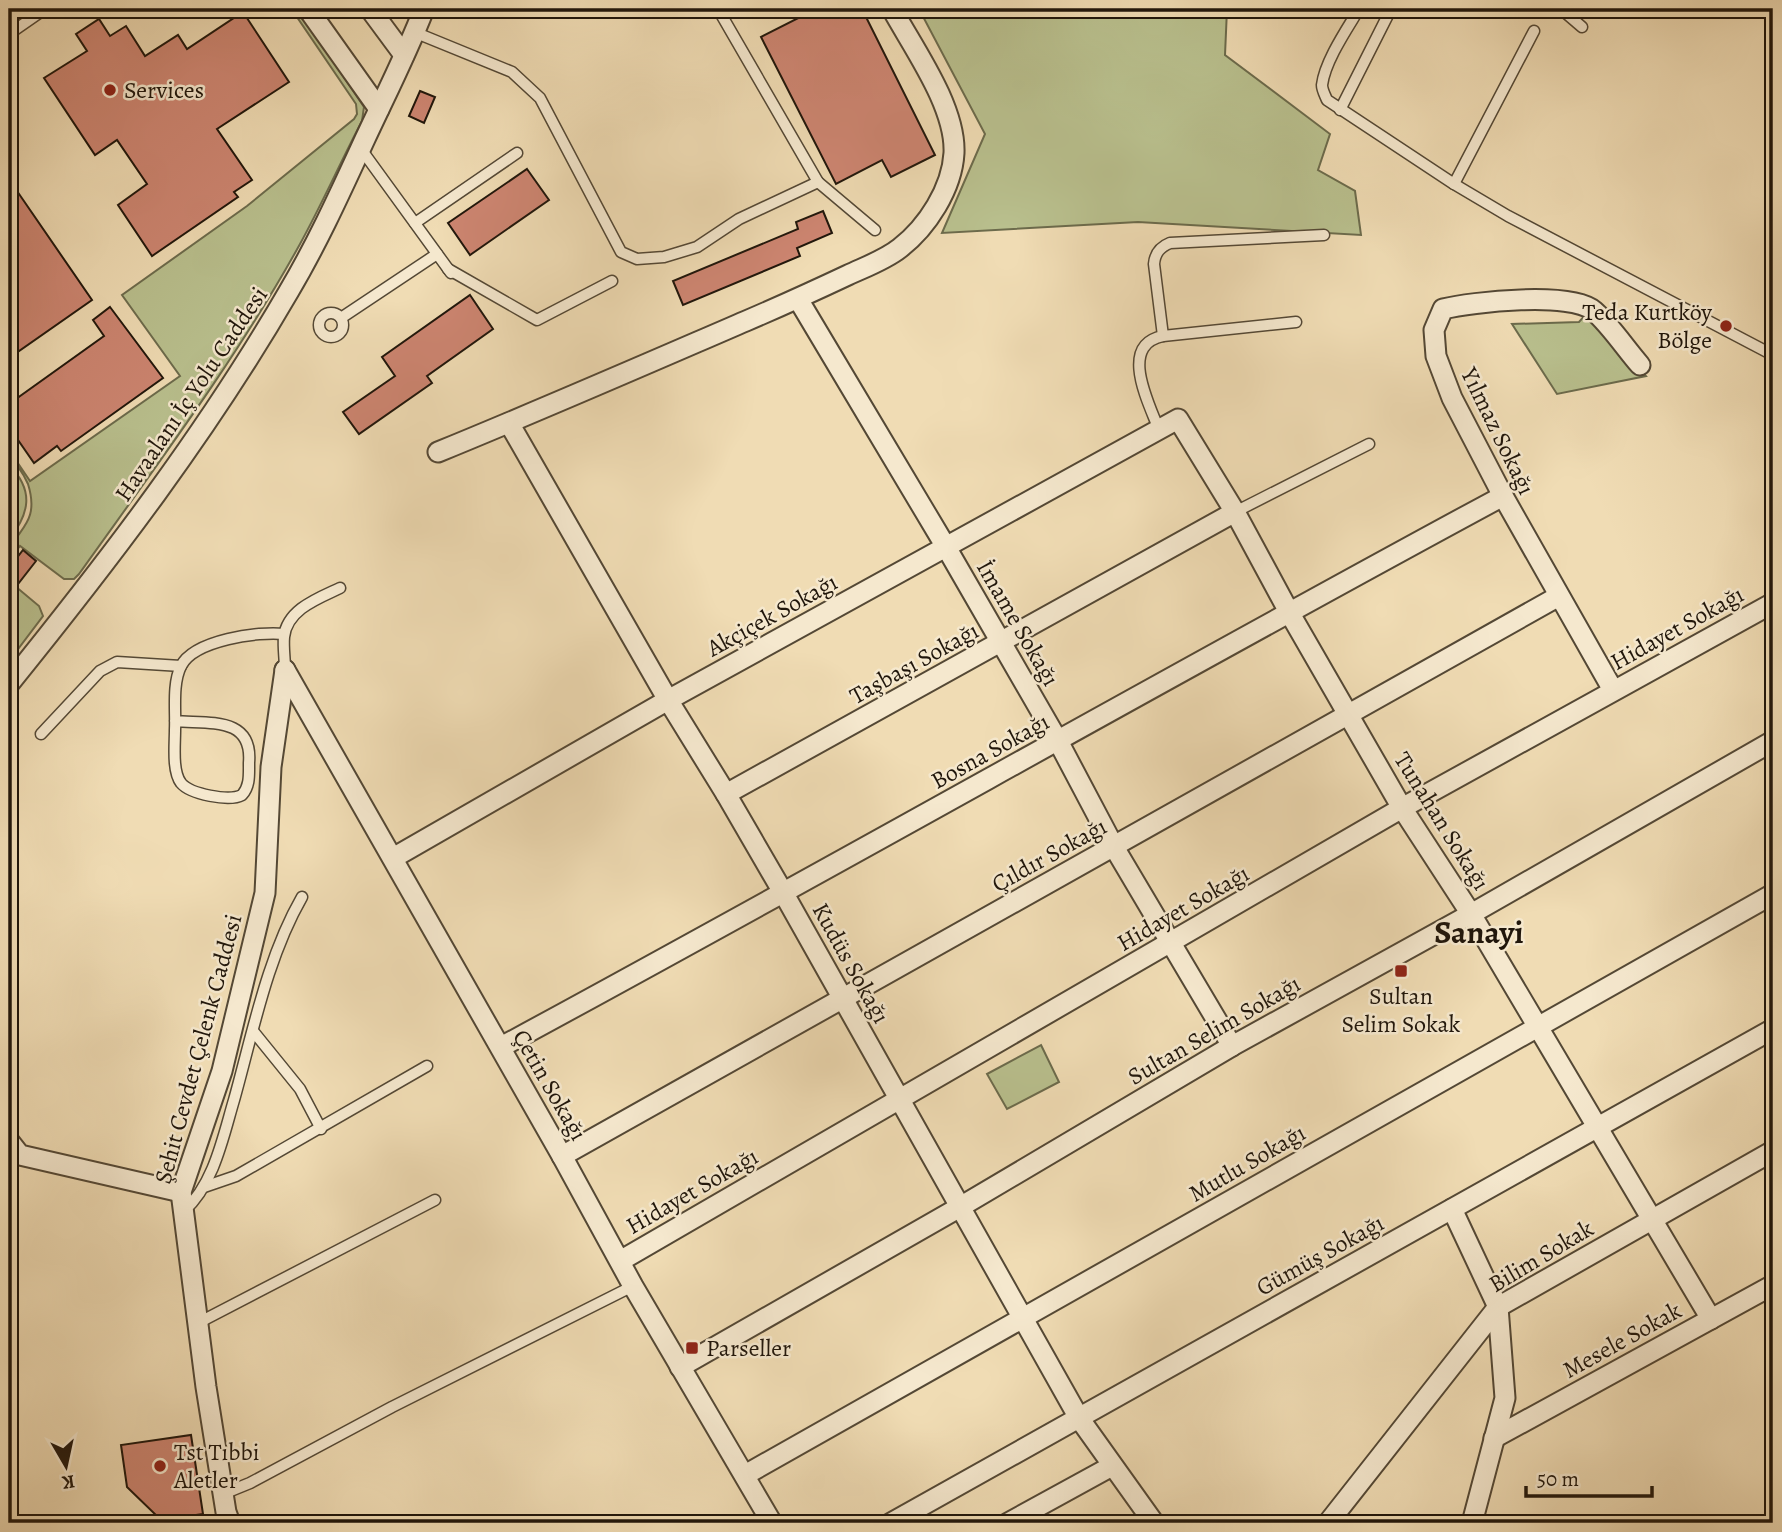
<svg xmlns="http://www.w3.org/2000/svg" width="1782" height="1532" viewBox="0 0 1782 1532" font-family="Alegreya,serif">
<rect width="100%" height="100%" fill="#f0dcb4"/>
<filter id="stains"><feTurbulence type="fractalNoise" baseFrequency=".00286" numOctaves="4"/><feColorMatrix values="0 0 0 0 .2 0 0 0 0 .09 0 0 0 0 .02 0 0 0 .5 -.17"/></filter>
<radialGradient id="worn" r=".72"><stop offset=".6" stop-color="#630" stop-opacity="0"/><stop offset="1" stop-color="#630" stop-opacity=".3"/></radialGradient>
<g fill="#b9c08e" stroke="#6c6b4c" stroke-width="2">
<polygon points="919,9 1227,9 1225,55 1330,134 1318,170 1355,191 1361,235 1138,222 942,233 985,134"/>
<path d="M299 15H302L364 107 362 121C341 161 322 204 300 244 236 360 156 466 79 574L74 579H64L20 546 9 560C9 530 42 529 28 484 24 475 17 464 9 458V450L30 481 180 376 122 295 247 206 354 119 357 114 356 104 297 17Z"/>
<polygon points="1588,312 1646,376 1557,394 1512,324 1579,322"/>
<path d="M9 465C35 491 29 514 9 540Z"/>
<polygon points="9,581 39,606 43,616 9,661"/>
<polygon points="1041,1045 1059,1082 1007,1109 987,1074"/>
</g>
<g fill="#cd8571" stroke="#20160b" stroke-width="2">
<polygon points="816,9 862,9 935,155 891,177 882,160 836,184 761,37"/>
<polygon points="243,12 289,82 217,129 252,180 234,192 238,197 152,256 118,205 147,184 117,140 95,155 44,78 87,51 76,34 99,19 110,36 126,26 145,56 178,35 187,49"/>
<polygon points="420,91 435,97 424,123 409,116"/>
<polygon points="527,169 549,200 470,255 448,223"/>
<polygon points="17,191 92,300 9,358 9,197"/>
<polygon points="823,211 832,233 797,248 800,256 683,305 673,281 798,229 796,222"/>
<polygon points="470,295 493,329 427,376 432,383 359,434 343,412 395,376 382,357"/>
<polygon points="110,307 163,378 61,451 57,446 34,463 9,427 9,404 104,336 93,320"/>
<polygon points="23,550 36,561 18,584 9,576 9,568"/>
<polygon points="191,1435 203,1514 161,1520 127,1487 121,1445"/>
</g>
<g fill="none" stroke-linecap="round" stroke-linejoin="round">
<g stroke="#544835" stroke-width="13">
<g id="service">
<polyline points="718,9 818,182"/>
<path d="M1359 9C1347 29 1325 61 1322 85 1322 90 1325 95 1327 100L1454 184 1508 216 1773 355"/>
<polyline points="1561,9 1582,27"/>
<polyline points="414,32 512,72 540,98 621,252 637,259 664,257 697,247 739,219 818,182 875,230"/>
<polyline points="9,34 45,9"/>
<polyline points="1340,110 1391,9"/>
<polyline points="361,149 451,273"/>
<polyline points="1454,184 1534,31"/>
<polyline points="415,223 517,153"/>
<polyline points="448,269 537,320 612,281"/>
<circle cx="331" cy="325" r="12"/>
<polyline points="341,318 437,254"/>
<path d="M1163 336 1154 264C1155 253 1160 247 1170 243L1324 235"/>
<path d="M1159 430C1149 403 1118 345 1163 336L1296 322"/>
<polyline points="1235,512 1369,444"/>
<path d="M285 670C285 659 283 647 284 637 287 609 319 598 340 588"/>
<path d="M175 721C209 724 253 716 249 763 249 775 250 786 242 795 229 802 190 794 181 783 172 771 175 745 175 730 176 711 172 684 181 666 194 640 259 631 284 634"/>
<polyline points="41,734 100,671 117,662 181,666"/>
<polyline points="253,1031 300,1089 321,1129"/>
<polyline points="204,1187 236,1176 427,1066"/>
<path d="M184 1211C214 1184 223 1137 234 1100 253 1032 267 958 302 897"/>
<polyline points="198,1323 435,1200"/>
<polyline points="223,1494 250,1483 392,1407 633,1286"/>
</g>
</g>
<g stroke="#544835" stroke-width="23">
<g id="minor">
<polyline points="308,9 379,109"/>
<polyline points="370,9 404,55"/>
<polyline points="798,299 946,547 1058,741 1114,847 1232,1046"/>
<polyline points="509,423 668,700 726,794 784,894 1079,1418 1154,1523"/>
<path d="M438 452C541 410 644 365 746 321 781 306 814 291 848 275 865 267 885 260 900 248 927 227 952 189 954 153 956 107 914 49 892 9"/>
<polyline points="285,670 562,1156 633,1286 772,1523"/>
<path d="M9 684C110 559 208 431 289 291 318 242 341 191 365 139 385 96 407 53 424 9"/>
<path d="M1613 690 1503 496 1452 398 1436 356 1434 330 1443 309C1472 302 1571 291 1594 311 1611 326 1625 348 1640 365"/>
<polyline points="726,794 1235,512"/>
<polyline points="393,858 668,700 1178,419 1235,512 1289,612 1402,808 1471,914 1711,1319"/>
<path d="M501 1047C836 866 1167 677 1503 496"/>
<polyline points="9,1141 20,1155 181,1192"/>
<polyline points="562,1156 1559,596"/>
<polyline points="1452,1209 1498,1307 1505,1398 1472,1523"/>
<polyline points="620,1261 1402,808 1773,603"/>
<polyline points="680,1367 960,1207 1232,1046 1471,914 1773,741"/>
<polyline points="1494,1438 1773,1285"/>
<polyline points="745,1475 1773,894"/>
<polyline points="230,1523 226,1512 206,1387 181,1192 222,1071 265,893 271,767 285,670"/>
<polyline points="891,1523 1773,1029"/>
<polyline points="1008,1523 1112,1466"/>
<polyline points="1328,1523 1498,1307 1773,1151"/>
</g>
</g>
<use href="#service" stroke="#f5e8ce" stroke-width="10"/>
<use href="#minor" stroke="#f5e8ce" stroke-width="19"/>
</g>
<g fill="#8f2418" stroke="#f5e8ce" stroke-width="2.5">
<circle cx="110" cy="90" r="7"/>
<circle cx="1726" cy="326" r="7"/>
<rect x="1394" y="964" width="14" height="14" rx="3.5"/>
<rect x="685" y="1341" width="14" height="14" rx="3.5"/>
<circle cx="160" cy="1466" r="7"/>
</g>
<g text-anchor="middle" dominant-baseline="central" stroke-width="5" stroke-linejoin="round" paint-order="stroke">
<g font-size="24" fill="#20160b" stroke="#f5e8ce" text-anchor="start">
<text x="124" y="90">Services</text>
<text x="1712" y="312" text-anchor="end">Teda Kurtköy<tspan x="1712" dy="28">Bölge</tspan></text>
<text x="1401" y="996" text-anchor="middle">Sultan<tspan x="1401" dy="28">Selim Sokak</tspan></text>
<text x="706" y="1348">Parseller</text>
<text x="174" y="1452">Tst Tıbbi<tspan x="174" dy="28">Aletler</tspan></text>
</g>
<g font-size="24" fill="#20160b" stroke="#f5e8ce">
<text transform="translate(191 394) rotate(-56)">Havaalanı İç Yolu Caddesi</text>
<text transform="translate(1498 431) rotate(64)">Yılmaz Sokağı</text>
<text transform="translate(772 615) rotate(-29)">Akçiçek Sokağı</text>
<text transform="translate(1018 623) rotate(60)">İmame Sokağı</text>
<text transform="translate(1677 628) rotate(-29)">Hidayet Sokağı</text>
<text transform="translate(914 663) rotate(-29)">Taşbaşı Sokağı</text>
<text transform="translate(990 751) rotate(-29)">Bosna Sokağı</text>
<text transform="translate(1442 821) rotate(58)">Tunahan Sokağı</text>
<text transform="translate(1049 855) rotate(-29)">Çıldır Sokağı</text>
<text transform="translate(1183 908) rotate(-30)">Hidayet Sokağı</text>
<text transform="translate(851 963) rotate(61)">Kudüs Sokağı</text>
<text transform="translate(1214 1030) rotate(-30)">Sultan Selim Sokağı</text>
<text transform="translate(198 1049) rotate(-75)">Şehit Cevdet Çelenk Caddesi</text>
<text transform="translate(550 1085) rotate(60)">Çetin Sokağı</text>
<text transform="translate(1247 1163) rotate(-30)">Mutlu Sokağı</text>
<text transform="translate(692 1191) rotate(-30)">Hidayet Sokağı</text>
<text transform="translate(1320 1255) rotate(-29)">Gümüş Sokağı</text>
<text transform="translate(1541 1256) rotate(-31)">Bilim Sokak</text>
<text transform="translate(1622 1340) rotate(-29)">Mesele Sokak</text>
</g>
<g font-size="32" font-weight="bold" fill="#20160b" stroke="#f5e8ce">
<text x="1479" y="932">Sanayi</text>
</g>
</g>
<rect width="1782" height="1532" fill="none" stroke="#f0dcb4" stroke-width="35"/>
<rect x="10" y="10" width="1761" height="1511" fill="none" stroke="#20160b" stroke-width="3.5"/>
<rect x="18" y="18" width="1747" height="1497" fill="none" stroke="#20160b" stroke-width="2"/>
<g transform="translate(66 1466) rotate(171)" stroke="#f5e8ce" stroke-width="5" paint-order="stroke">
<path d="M0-5L12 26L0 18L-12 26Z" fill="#20160b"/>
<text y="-10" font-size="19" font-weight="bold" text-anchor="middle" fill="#20160b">K</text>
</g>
<path d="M1526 1486v10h126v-10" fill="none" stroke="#20160b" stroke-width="3.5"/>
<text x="1537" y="1486" font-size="21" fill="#20160b" stroke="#f5e8ce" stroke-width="5" paint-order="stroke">50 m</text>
<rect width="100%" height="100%" filter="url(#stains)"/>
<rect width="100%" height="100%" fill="url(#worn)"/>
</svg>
